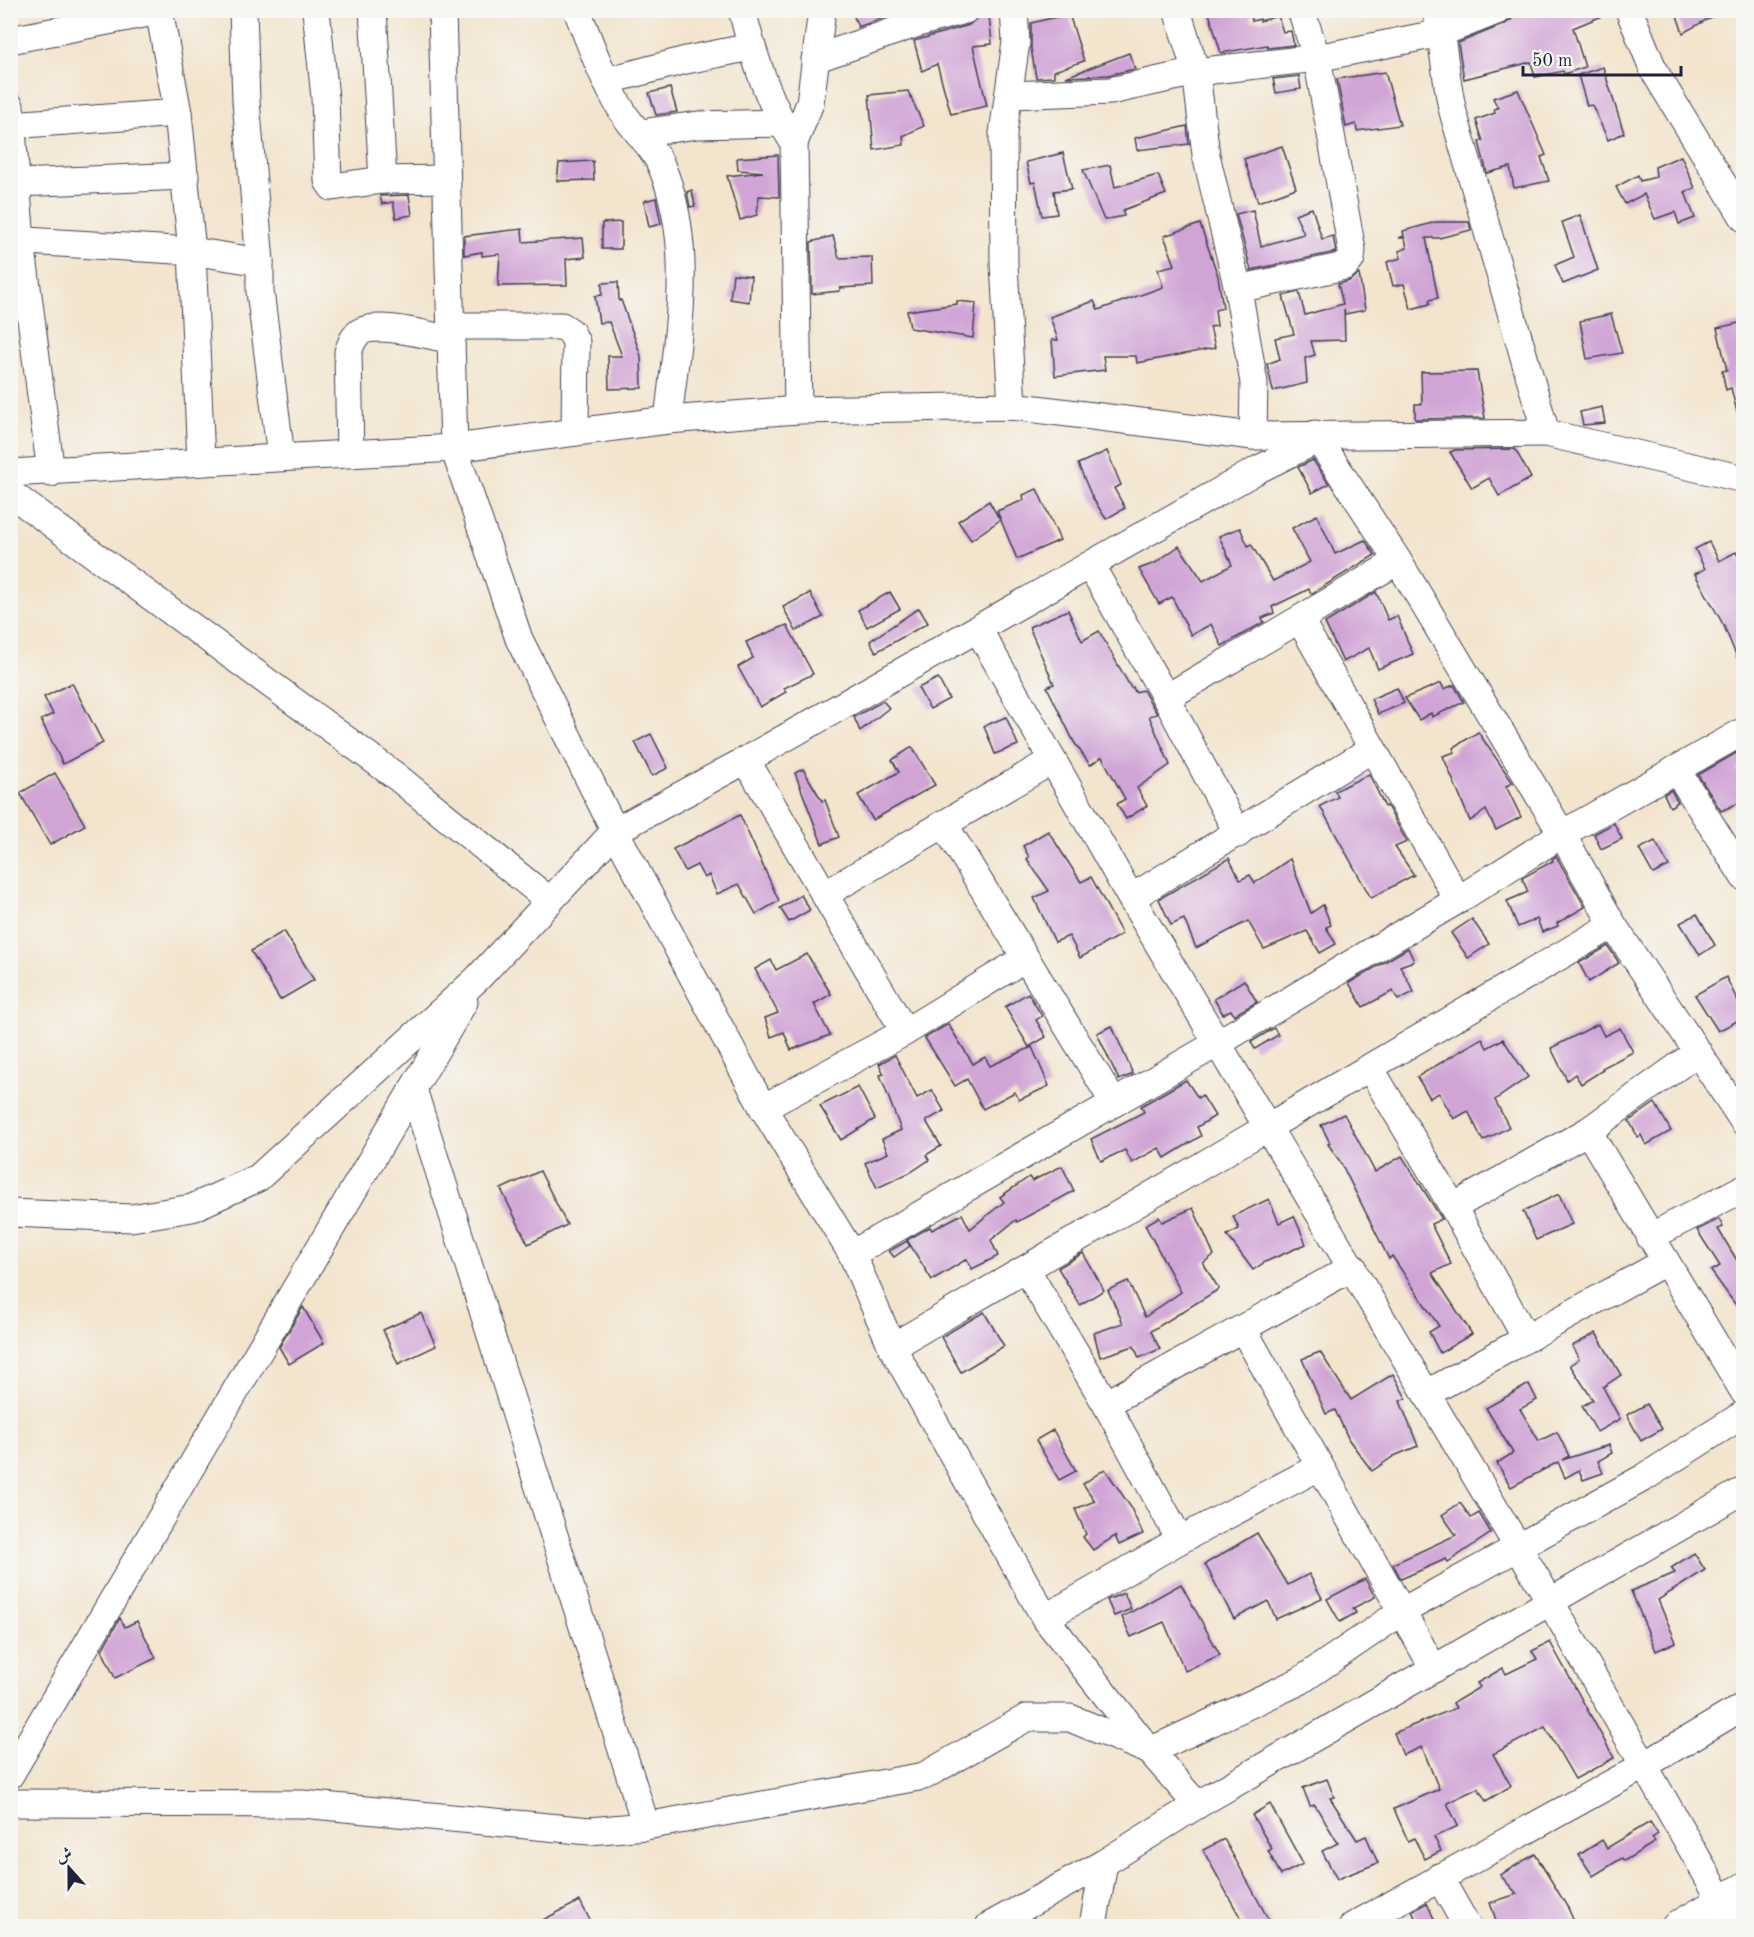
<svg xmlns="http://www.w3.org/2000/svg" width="1754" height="1937" viewBox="0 0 1754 1937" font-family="'Old Standard TT',Amiri,serif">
<rect width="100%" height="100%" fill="#f6f6f2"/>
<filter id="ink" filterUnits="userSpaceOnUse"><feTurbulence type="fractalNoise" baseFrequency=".0167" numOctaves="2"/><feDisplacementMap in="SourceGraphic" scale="12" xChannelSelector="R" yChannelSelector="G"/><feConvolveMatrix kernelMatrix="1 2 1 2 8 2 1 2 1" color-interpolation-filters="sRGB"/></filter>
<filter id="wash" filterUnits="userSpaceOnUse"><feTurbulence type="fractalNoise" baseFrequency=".008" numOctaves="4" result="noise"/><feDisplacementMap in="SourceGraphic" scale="24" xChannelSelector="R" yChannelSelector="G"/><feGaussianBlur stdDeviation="1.35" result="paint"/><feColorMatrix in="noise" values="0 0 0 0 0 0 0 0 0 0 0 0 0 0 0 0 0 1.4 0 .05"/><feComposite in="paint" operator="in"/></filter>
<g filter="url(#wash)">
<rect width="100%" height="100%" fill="#f3e4cd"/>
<g id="blocks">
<g fill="#d0a5d6">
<polygon points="864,10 906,10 858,27 853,14"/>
<polygon points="1208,10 1250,10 1252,21 1260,19 1260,21 1278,16 1283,32 1291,31 1294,45 1268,48 1267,45 1221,53"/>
<polygon points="1514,10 1614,10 1614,11 1573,28 1585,67 1564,74 1563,71 1535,77 1531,62 1464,79 1458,43 1505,24 1512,19"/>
<polygon points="1675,10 1724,10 1683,33"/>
<polygon points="1069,14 1084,61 1054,71 1054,77 1036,78 1031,48 1031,23"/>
<polygon points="989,15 992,44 973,46 987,106 951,114 937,64 922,71 914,41 969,25 979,16"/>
<polygon points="1129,53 1135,69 1108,75 1066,77"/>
<polygon points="1603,67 1624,133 1608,140 1592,105 1587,106 1578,75"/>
<polygon points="1385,72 1400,125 1357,131 1356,124 1346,127 1337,79"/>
<polygon points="1299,76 1301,89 1276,93 1273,79"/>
<polygon points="670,88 677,112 656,115 649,93"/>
<polygon points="1518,90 1546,155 1541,157 1549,181 1514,188 1510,167 1487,173 1479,142 1483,141 1476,120 1495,113 1494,109 1498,108 1493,98"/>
<polygon points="908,91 924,126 903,136 904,145 874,150 869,95"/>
<polygon points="1187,126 1189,144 1137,150 1135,138"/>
<polygon points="1282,146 1296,188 1258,202 1244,159"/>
<polygon points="1063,153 1072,189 1054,191 1057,214 1042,216 1035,182 1031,183 1026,162"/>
<polygon points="778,155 779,197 759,196 757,215 740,220 727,176 763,172 738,170 737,158"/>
<polygon points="1681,156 1695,188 1685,192 1695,218 1679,224 1675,212 1655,219 1644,194 1625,204 1616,187 1638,175 1640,181 1656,177 1655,167"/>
<polygon points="593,161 594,180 557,181 559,163"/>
<polygon points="1110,165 1115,187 1158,175 1166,194 1123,210 1124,216 1104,220 1083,170"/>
<polygon points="692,190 695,206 690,207 687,192"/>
<polygon points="409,195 412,215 396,218 393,202 382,204 380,196"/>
<polygon points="656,198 661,224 649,227 644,201"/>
<polygon points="1312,208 1322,239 1333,236 1336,252 1251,270 1236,214 1253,210 1261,246 1304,234 1295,214"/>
<polygon points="1580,215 1598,270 1563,284 1555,265 1574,257 1562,222"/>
<polygon points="621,222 621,249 602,249 602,223"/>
<polygon points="1436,222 1469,222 1471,230 1439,238 1426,238 1438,298 1429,300 1430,304 1411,309 1404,284 1393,286 1387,262 1401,258 1399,251 1407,248 1405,238 1399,238 1404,236 1403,231"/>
<polygon points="1200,224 1218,276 1223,308 1215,310 1217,326 1210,327 1215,348 1137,363 1136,356 1103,356 1105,370 1055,376 1052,340 1058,340 1050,317 1094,301 1098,310 1163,287 1158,269 1175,265 1164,236"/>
<polygon points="522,229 523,242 583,238 585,257 566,259 567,285 498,286 500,254 482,256 482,252 464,255 464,236"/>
<polygon points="833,236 839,258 872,257 873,286 840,288 840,291 812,294 811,242"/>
<polygon points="733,274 751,276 749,302 730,299"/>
<polygon points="1359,274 1365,310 1345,314 1344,309 1345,340 1311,341 1315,355 1305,358 1307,383 1273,391 1267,364 1280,359 1275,338 1294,334 1283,296 1299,292 1305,315 1343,304 1338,284 1349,281"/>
<polygon points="618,282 619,301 621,300 641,356 642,388 609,389 608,356 622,356 609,322 599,323 595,296 602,295 602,283"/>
<polygon points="957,301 976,303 973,338 910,328 907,311 957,304"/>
<polygon points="1611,314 1622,353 1587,359 1580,321"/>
<polygon points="1743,322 1743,412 1737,412 1731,388 1726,390 1722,371 1727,370 1717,328"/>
<polygon points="1477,371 1485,418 1415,419 1415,404 1422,404 1421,372"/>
<polygon points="1602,407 1605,423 1583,425 1580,412"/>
<polygon points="1515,449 1531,478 1499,496 1489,478 1472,488 1450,452 1455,450"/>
<polygon points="1107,451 1121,485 1114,488 1125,508 1106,519 1092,497 1078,464"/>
<polygon points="1313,460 1329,484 1312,493 1298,467"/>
<polygon points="1037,489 1060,540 1017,559 997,511 1024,500 1023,495"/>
<polygon points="989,501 1000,520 971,540 958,521"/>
<polygon points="1317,515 1335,554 1365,540 1375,555 1311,594 1309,589 1272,607 1274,613 1262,618 1264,622 1222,646 1211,624 1191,635 1172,597 1159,604 1139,569 1155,563 1179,546 1203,581 1232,565 1219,536 1240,528 1248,546 1251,544 1273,581 1310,562 1292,528"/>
<polygon points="1709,542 1719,561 1736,552 1743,566 1743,672 1724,626 1695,574 1705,569 1695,549"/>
<polygon points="890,592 900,609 867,627 858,610"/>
<polygon points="1376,592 1388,620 1397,616 1413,654 1378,669 1369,648 1343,662 1325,623"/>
<polygon points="810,593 823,617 796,631 783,607"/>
<polygon points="919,608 928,623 876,652 870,641"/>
<polygon points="1068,610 1082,641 1099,631 1131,688 1133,687 1135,692 1143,690 1157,714 1149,716 1170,765 1137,788 1147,806 1126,819 1117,804 1125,799 1102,757 1090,765 1074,742 1047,687 1054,684 1029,627"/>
<polygon points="787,625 813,674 784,688 786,692 760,707 738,667 753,658 746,642"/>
<polygon points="938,678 949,699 930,709 918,688"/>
<polygon points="72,683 103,743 63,764 41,720 53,714 44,697"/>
<polygon points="1441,683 1444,689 1454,685 1464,702 1432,717 1431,713 1419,720 1405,698"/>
<polygon points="1397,688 1404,703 1378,714 1371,699"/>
<polygon points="883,701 889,708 860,731 854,717"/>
<polygon points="1006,717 1018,745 995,754 984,726"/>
<polygon points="1478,732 1513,783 1506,786 1521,817 1496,830 1486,810 1470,821 1443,756 1455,752 1453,748"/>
<polygon points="651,734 668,768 652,776 635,742"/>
<polygon points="912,747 935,785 873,820 858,795 899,772 892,760"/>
<polygon points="1743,749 1743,766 1737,769 1743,783 1743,801 1721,811 1698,775"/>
<polygon points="803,769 822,801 825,800 839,837 822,844 795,773"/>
<polygon points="55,773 85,825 50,845 20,793"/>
<polygon points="1369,774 1385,807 1387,806 1407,842 1395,847 1414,875 1371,898 1320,806 1338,797 1335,791"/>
<polygon points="1671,790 1678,802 1670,807 1664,794"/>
<polygon points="740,815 779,901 756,914 739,884 717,894 709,875 704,878 697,865 685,871 673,849"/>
<polygon points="1614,823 1622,839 1601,849 1594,834"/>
<polygon points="1048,831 1081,882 1091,877 1122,934 1080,958 1069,936 1055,942 1034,898 1049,891 1027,859 1029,857 1023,846"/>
<polygon points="1655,841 1669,866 1653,874 1639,849"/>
<polygon points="1556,856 1585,907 1557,923 1558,926 1542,932 1537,919 1518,927 1507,901 1528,892 1522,878 1553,861 1552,859"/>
<polygon points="1229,858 1240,880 1250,875 1255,883 1290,859 1311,913 1323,905 1331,925 1326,927 1336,944 1320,953 1307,931 1264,949 1248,921 1196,948 1184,919 1171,925 1159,899"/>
<polygon points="801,895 810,910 789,922 780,908"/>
<polygon points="1697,914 1715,945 1700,955 1680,923"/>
<polygon points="1472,919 1489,944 1468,958 1451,933"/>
<polygon points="284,931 314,980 280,1000 251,951"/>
<polygon points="1608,946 1619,963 1589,982 1579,963"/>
<polygon points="1408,948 1414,961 1400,966 1414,992 1398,1000 1393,991 1363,1007 1349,983"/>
<polygon points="807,954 831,994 814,1004 830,1035 791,1050 784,1032 771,1037 765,1018 778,1013 755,969 771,960 776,970"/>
<polygon points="1726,977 1743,1012 1743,1018 1718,1031 1695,995"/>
<polygon points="1244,980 1257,1002 1234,1015 1231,1010 1223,1014 1214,999"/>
<polygon points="1028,993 1042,1016 1036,1020 1046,1037 1029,1047 1005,1007"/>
<polygon points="948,1024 973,1064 985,1057 990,1066 1032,1047 1049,1086 1019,1100 1015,1092 983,1109 967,1079 955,1086 925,1038"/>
<polygon points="1598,1024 1604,1036 1620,1028 1633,1052 1602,1068 1603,1070 1581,1084 1575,1074 1567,1080 1551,1048"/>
<polygon points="1112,1026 1133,1074 1119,1080 1097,1033"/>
<polygon points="1274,1028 1278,1035 1255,1049 1251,1042"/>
<polygon points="1482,1038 1487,1048 1503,1039 1528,1077 1495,1100 1509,1127 1483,1141 1468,1111 1454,1119 1439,1093 1430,1098 1417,1077"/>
<polygon points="895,1055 917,1098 932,1090 944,1111 926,1121 941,1146 926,1155 929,1160 911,1172 877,1188 865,1163 888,1153 882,1139 901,1130 880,1075 884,1074 879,1064"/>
<polygon points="1186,1080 1198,1098 1202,1095 1215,1116 1197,1127 1201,1136 1165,1158 1159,1148 1132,1163 1125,1150 1101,1161 1091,1139 1144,1112 1141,1106"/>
<polygon points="858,1087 875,1119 841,1140 820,1106"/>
<polygon points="1655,1103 1671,1131 1646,1145 1641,1135 1638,1137 1629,1121"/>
<polygon points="1344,1114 1375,1172 1402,1156 1442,1219 1431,1224 1451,1264 1432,1273 1472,1334 1440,1353 1429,1332 1439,1326 1392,1256 1389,1259 1341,1163 1328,1144 1330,1143 1321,1125"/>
<polygon points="1062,1166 1074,1191 1017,1222 1016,1220 991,1240 998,1256 972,1269 967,1259 932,1280 907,1240 930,1227 932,1230 962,1214 970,1229 1004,1202 1000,1197 1029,1177 1032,1181"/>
<polygon points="540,1171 567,1225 528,1244 501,1189"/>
<polygon points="1559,1194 1572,1224 1536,1240 1523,1211"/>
<polygon points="1269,1199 1279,1223 1294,1216 1306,1244 1265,1262 1253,1270 1227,1235 1239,1229 1233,1216"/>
<polygon points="1193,1208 1214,1255 1203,1263 1219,1289 1151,1331 1160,1349 1139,1358 1134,1346 1100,1357 1094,1333 1123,1323 1108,1290 1128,1281 1145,1317 1181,1292 1145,1225 1159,1217 1162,1222"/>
<polygon points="1719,1219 1723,1227 1718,1229 1743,1270 1743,1315 1711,1271 1720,1266 1697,1230"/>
<polygon points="907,1241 910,1246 894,1257 889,1251"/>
<polygon points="1083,1253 1104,1290 1080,1305 1058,1268"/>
<polygon points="303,1307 324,1343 289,1364 279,1347"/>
<polygon points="984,1312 1004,1346 961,1372 941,1337"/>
<polygon points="421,1313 436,1346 398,1364 383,1330"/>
<polygon points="1596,1333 1621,1375 1603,1387 1620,1419 1597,1432 1582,1406 1593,1400 1570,1365 1579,1359 1572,1346"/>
<polygon points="1320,1352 1351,1400 1393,1374 1406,1398 1400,1401 1418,1446 1394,1456 1372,1471 1349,1440 1335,1410 1326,1414 1302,1359"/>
<polygon points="1529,1384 1537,1400 1520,1409 1539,1441 1557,1432 1569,1456 1562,1460 1609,1445 1612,1453 1598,1461 1603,1473 1583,1480 1579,1470 1565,1478 1558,1462 1511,1487 1497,1463 1513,1453 1486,1408"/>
<polygon points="1647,1404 1662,1429 1641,1441 1627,1415"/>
<polygon points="1053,1430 1076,1471 1059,1480 1036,1440"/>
<polygon points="1105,1469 1130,1506 1143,1534 1119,1545 1115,1536 1093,1550 1083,1537 1086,1534 1075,1509 1095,1501 1083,1484"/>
<polygon points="1460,1503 1471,1518 1479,1513 1491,1533 1448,1562 1446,1559 1401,1579 1393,1564 1456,1535 1442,1515"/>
<polygon points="1257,1533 1288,1585 1309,1574 1322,1598 1276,1619 1268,1601 1234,1619 1205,1564"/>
<polygon points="1694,1553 1705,1570 1658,1600 1676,1642 1656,1651 1631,1591 1675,1573 1671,1568"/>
<polygon points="1365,1579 1375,1597 1353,1608 1356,1613 1340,1622 1327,1599"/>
<polygon points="1181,1584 1220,1655 1185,1671 1164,1622 1131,1637 1122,1617"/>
<polygon points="1124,1593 1131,1609 1114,1616 1107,1600"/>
<polygon points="120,1618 125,1627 137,1621 156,1658 115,1678 102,1650"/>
<polygon points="1550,1642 1614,1758 1575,1779 1545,1727 1493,1754 1511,1786 1486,1801 1478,1788 1447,1803 1458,1826 1434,1837 1441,1851 1425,1859 1414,1838 1408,1841 1394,1809 1439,1789 1422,1747 1403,1755 1394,1733 1456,1708 1453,1703 1480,1687 1477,1683 1503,1668 1506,1674 1537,1659 1532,1651"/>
<polygon points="1327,1779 1334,1797 1330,1798 1357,1840 1366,1836 1378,1863 1337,1879 1322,1851 1338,1843 1315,1805 1310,1806 1303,1788"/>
<polygon points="1270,1804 1303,1864 1281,1875 1268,1851 1272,1849 1252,1815"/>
<polygon points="1650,1822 1658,1834 1652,1838 1655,1842 1624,1861 1622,1858 1593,1876 1579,1855 1602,1840 1607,1848"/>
<polygon points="1224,1839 1248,1882 1272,1926 1245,1926 1203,1850"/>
<polygon points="1535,1854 1568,1908 1576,1926 1498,1926 1490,1903 1517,1894 1500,1875"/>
<polygon points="580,1901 593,1926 531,1926"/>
<polygon points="1427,1903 1437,1926 1419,1926 1412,1911"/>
</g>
</g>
</g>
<g filter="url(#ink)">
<use href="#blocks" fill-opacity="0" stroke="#413f51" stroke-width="1.5"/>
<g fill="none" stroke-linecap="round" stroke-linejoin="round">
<g stroke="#413f51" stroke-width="29">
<g id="minor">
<polyline points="159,10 178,113 192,251 201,462"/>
<polyline points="243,10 246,101 260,262 260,291 281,457"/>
<polyline points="316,10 325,98 328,181 332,187 383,180 445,179"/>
<polyline points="373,10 383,180"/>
<path d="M577 10C591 46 604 82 624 114 637 134 655 148 663 170 695 249 677 338 668 420"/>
<path d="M742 10C753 55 769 104 794 143L798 410"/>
<polyline points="1177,10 1196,72 1206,155 1238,289"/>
<polyline points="1629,10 1654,71 1744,218"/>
<polyline points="10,40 159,11"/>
<polyline points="815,59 918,23 965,10"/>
<polyline points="606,81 686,60 751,47"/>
<polyline points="1010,95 1110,91 1196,72 1317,58 1441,33 1499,10"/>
<polyline points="10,106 21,241 51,473"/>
<polyline points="10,125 178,113"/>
<polyline points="640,133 698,125 782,123"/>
<polyline points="794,143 810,103 822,10"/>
<polyline points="17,183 185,176"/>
<polyline points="10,240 192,251 260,262"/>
<polyline points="452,326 562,326 571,332 576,342 575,432"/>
<polyline points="1012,406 1004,264 1003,133 1016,42 1014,10"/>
<polyline points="1546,433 1744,479"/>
<polyline points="1315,434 1398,561 1562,834 1613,925 1744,1122"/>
<polyline points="1253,436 1254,383 1238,289 1345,266 1351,259 1352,250 1317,58 1301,10"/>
<path d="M350 453 348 352C351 344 353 337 360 332 379 321 430 336 452 340"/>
<path d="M10 473 454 448 668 420 798 410 1012 406 1253 436 1546 433 1453 112C1445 78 1444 44 1436 10"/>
<polyline points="10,493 397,777 550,901"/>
<polyline points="1091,566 1166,698 1238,834"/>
<polyline points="1300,620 1458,900"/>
<polyline points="978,629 1131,898 1550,1601 1736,1926"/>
<polyline points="1166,698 1398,561"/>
<polyline points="746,760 905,1032"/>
<polyline points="1676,769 1744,877"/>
<polyline points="944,824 1114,1103"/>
<polyline points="825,894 1051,761"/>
<polyline points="1131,898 1372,749"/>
<polyline points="1370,1068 1453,1207 1526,1338"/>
<polyline points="413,1089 646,1826"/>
<polyline points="763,1108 905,1032 1024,959"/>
<polyline points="1588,1131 1744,1392"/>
<polyline points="1453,1207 1588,1131 1698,1052"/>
<polyline points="10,1213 131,1218 192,1208 258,1178 477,979 615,831 519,639 454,448 442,10"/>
<polyline points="1650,1237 1744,1188"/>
<polyline points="852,1254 1218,1043 1458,900 1562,834 1744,731"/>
<polyline points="1026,1269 1106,1404 1180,1540"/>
<polyline points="1243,1329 1434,1669"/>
<polyline points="892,1347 1613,925"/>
<polyline points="1426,1394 1665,1262"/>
<polyline points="1106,1404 1353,1267"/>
<polyline points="1045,1618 1180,1540 1319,1467"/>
<polyline points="10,1775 464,1002"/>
<polyline points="10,1803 302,1804 590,1831 646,1826 924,1776 1026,1718 1070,1718 1150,1751 1300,1681 1401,1612 1645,1477 1744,1414"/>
<polyline points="1197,1805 1150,1751 1045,1618 892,1347 852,1254 763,1108 615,831 746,760 1259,469 1319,439"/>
<polyline points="1439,1877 1467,1926"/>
<polyline points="989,1926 1104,1863 1197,1805 1744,1490"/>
<polyline points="1093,1926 1104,1863"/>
<polyline points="1353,1926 1645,1765 1744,1706"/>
<polyline points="1675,1926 1744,1886"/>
</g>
</g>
<use href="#minor" stroke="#fff" stroke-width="27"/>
</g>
</g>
<rect width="1754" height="1937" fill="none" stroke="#f6f6f2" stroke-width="36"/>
<g transform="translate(69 1868) rotate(339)" stroke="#f6f6f2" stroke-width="4.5" paint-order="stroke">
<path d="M0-4.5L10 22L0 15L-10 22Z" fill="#22223b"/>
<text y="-9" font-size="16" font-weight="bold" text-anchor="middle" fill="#22223b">ش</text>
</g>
<path d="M1523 66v9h158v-9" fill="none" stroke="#22223b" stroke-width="3"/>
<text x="1532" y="66" font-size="18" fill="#22223b" stroke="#f6f6f2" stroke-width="4.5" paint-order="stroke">50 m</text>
</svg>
